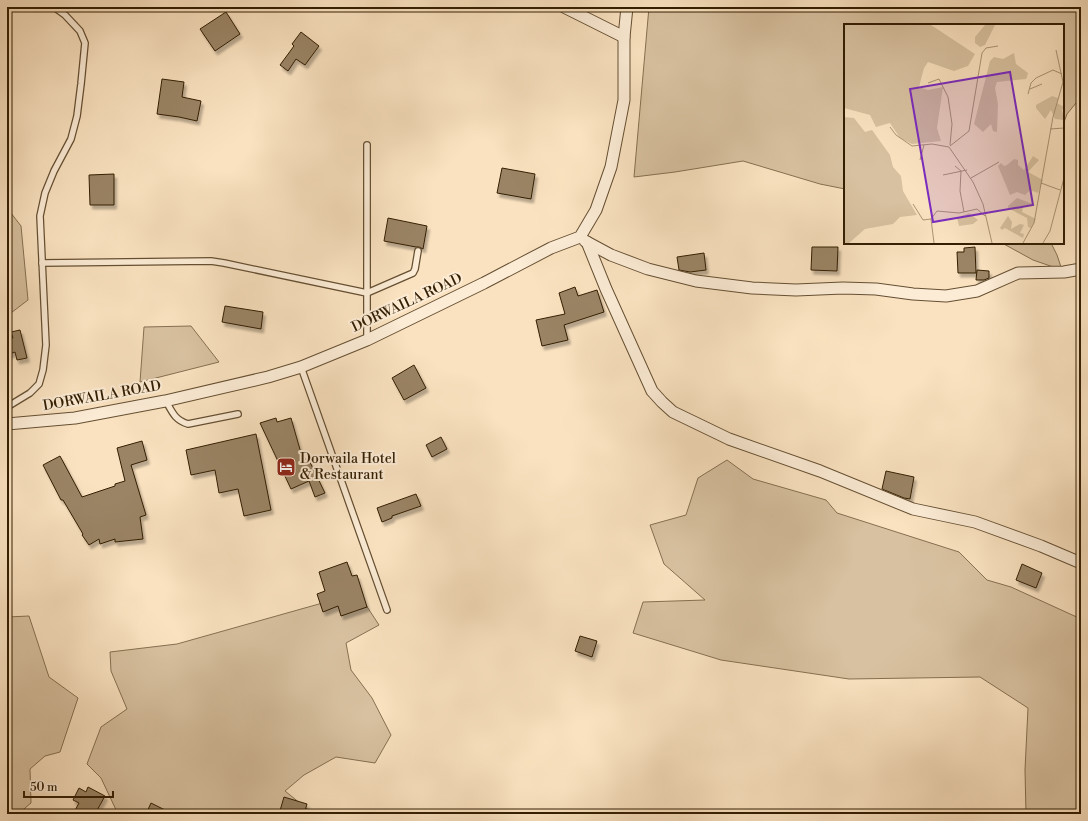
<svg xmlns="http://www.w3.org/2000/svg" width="1088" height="821" viewBox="0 0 1088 821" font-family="'Libre Bodoni',serif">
<defs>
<filter id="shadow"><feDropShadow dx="2.5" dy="4" stdDeviation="1" flood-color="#0004"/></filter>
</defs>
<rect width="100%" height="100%" fill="#fae2c0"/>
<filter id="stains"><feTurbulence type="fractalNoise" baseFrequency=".005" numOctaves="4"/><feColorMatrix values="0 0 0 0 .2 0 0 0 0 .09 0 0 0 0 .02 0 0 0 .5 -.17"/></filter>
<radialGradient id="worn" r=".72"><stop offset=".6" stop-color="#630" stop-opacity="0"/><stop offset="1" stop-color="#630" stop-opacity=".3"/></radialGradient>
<g fill="#d8c1a0" stroke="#867051">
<polygon points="649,7 1081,7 1081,97 1067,114 1063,125 1063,25 845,25 845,189 820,184 743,161 675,172 634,177"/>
<polygon points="7,208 21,226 28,300 7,316"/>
<polygon points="1002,243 1051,243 1057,255 1062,270 1033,260"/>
<polygon points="191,326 219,362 140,382 144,327"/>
<polygon points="727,460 753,479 826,500 837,513 959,552 987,580 1011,587 1081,619 1081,814 1026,814 1025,770 1028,708 980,677 849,679 721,660 633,633 643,602 705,600 664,564 650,525 686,515 698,478"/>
<polygon points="358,593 379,625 346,643 351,670 372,698 391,735 375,763 336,757 304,775 285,791 306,808 313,814 118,814 101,778 87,764 101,727 127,709 111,671 110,652 177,644"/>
<polygon points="29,616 49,677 78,698 60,752 45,756 30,769 31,803 18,814 7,814 7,617"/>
</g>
<g fill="#9a8465" stroke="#331e02" filter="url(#shadow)">
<polygon points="226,12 240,34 215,51 200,29"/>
<polygon points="301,32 319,46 305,65 296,59 288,71 280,65 294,46 292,44"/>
<polygon points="162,79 184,82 182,97 201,101 197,121 179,117 157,114"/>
<polygon points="502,168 535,174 531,199 497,193"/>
<polygon points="114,174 114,205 90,205 89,175"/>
<polygon points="388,218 427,226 423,249 419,247 416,247 384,241"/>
<polygon points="812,247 838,247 837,271 811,270"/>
<polygon points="975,247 976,273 958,273 957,252 964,252 964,248"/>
<polygon points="704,253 706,270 690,272 679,270 677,257"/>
<polygon points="977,270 989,271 989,278 984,280 976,280"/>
<polygon points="575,287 578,296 597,290 604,312 564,325 568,340 542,346 536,320 565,314 559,293"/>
<polygon points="225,306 263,312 261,329 222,322"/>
<polygon points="20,330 27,358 17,360 15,352 7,355 7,340 13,338 11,332"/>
<polygon points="414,365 426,388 404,400 392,378"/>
<polygon points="276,418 277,422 291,418 303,460 308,458 325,493 315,497 309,481 291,489 260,423"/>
<polygon points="256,434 271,510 244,516 238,489 219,493 215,470 191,475 186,450"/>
<polygon points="441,437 447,449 432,457 426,445"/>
<polygon points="142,441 147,460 131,465 146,515 140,517 143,539 115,542 115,539 100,544 99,539 89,545 82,535 83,534 63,500 61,500 43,465 60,456 82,497 115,486 115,484 125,481 117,448"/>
<polygon points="886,471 914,477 910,499 904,498 882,489"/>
<polygon points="416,494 421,506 392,516 392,518 382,522 377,508"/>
<polygon points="347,562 352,576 357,575 367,607 341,616 338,606 323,612 317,594 325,591 319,572"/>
<polygon points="1022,564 1042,573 1036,588 1016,580"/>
<polygon points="580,636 597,641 592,657 575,651"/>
<polygon points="88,787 105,796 95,814 73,814 79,803 73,800 79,788 86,792"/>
<polygon points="284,797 307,804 304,814 279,814"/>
<polygon points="151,803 173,814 146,814"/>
</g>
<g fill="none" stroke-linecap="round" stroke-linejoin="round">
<g stroke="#654f32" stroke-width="8">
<g id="lane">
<polyline points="42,263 211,261 224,263 367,293 413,273 415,269 418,251"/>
<polyline points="367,340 367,145"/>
<polyline points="301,367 387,610"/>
<path d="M166 401C172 412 175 420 188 424L238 414"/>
<polyline points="7,407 30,393 39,384 43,370 46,345 40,216 45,193 54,171 71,139 77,116 81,84 85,43 80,31 65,15 54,7"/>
</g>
</g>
<g stroke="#654f32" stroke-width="13">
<g id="street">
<polyline points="564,7 624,37"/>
<polyline points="585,241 611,255 648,269 696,281 752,288 796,290 843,288 876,289 913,294 946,296 977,291 1018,273 1064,272 1081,269"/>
<polyline points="587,242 606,289 652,391 662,402 673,412 729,439 820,471 913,509 975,522 1041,546 1081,563"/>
<polyline points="7,424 75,418 165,401 268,377 301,367 367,340 484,283 551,248 580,237 596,210 611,167 624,100 624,37 627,7"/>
</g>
</g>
<use href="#lane" stroke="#fcecd6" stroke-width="5.5"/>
<use href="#street" stroke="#fcecd6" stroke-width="11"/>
</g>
<defs>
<g id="hotel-square" transform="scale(1)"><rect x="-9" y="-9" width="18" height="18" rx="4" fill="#8f2418" stroke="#fcecd6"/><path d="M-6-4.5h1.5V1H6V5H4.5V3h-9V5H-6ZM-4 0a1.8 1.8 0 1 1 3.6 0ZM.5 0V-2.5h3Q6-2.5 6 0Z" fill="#fff"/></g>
</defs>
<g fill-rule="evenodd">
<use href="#hotel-square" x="286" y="467"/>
</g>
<g text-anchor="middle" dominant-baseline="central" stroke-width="4" stroke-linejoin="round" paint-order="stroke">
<g font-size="14" fill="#331e02" stroke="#fcecd6">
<text transform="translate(407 303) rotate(-25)">DORWAILA ROAD</text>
<text transform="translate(102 396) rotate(-10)">DORWAILA ROAD</text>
</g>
<g font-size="14" fill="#331e02" stroke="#fcecd6" text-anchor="start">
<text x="300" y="459">Dorwaila Hotel<tspan x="300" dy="16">&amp; Restaurant</tspan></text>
</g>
</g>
<g transform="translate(844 24)">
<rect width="220" height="220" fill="#fae2c0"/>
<path d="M0 1H87L131 30 124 42 110 47 84 38 80 44 75 63 84 66 99 63 93 104 97 117 68 120 56 114 46 99 32 103 26 91 0 84ZM141 1H151L141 21 136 23 131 19V13ZM170 29 172 40 184 49 183 53 182 55 153 58 151 64 154 80 153 108 149 107 147 100 139 108 130 100 146 37 150 33 159 35ZM208 72 214 74 213 79 220 83 218 86 220 96 211 95 207 86 201 95 192 84V81ZM0 93 10 94 21 108 28 106 46 131 49 143 57 152 59 167 73 191 56 193 49 200 21 205 5 219H0ZM189 132 195 136 184 148 199 156 194 169 186 166 181 171 173 168 166 171 154 142 157 139 160 142 163 141 170 135 174 136V141L180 146ZM173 174 191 181 179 183 178 188 192 195 187 204 184 203 183 194 164 184V182ZM125 189 134 196 129 200 115 202 113 194ZM164 192 168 198 167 205 176 200 180 201 176 209 180 210 179 214 161 204 158 206 156 204Z" fill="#d8c1a0"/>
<path fill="none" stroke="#aa9474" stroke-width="1" d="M84 59 95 55 104 73 108 100 106 121M186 65 198 60M184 70 187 59 192 54 209 46 218 50M46 103 52 111 68 122 88 120 105 123 129 158 139 180 148 219M206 105 220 104M106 122 125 107 138 29 142 24 154 22M76 136 80 121M111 142 117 147 116 167 120 188M99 151 123 146M127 154 155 138M197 159 216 166M69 180 79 196 87 195M90 219 87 195 93 187 115 189 133 185 141 192M179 219 190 199 209 93 219 58 212 26M199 219 206 207 220 154"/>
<path fill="#7b2cbf" fill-opacity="0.15" stroke="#7b2cbf" stroke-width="2" d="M166 48 189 181 89 198 66 65Z"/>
<rect width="220" height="220" fill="none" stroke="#331e02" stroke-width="2"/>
</g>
<rect width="1088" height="821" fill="none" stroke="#fae2c0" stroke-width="24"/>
<rect x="8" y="8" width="1072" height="805" fill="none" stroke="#331e02" stroke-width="2"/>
<rect x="12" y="12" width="1064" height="797" fill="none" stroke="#331e02"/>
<path d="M24 791v6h89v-6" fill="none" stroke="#331e02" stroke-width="2"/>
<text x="30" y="791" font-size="12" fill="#331e02" stroke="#fcecd6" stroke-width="3" paint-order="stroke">50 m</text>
<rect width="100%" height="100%" filter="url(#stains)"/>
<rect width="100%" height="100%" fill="url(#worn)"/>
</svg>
